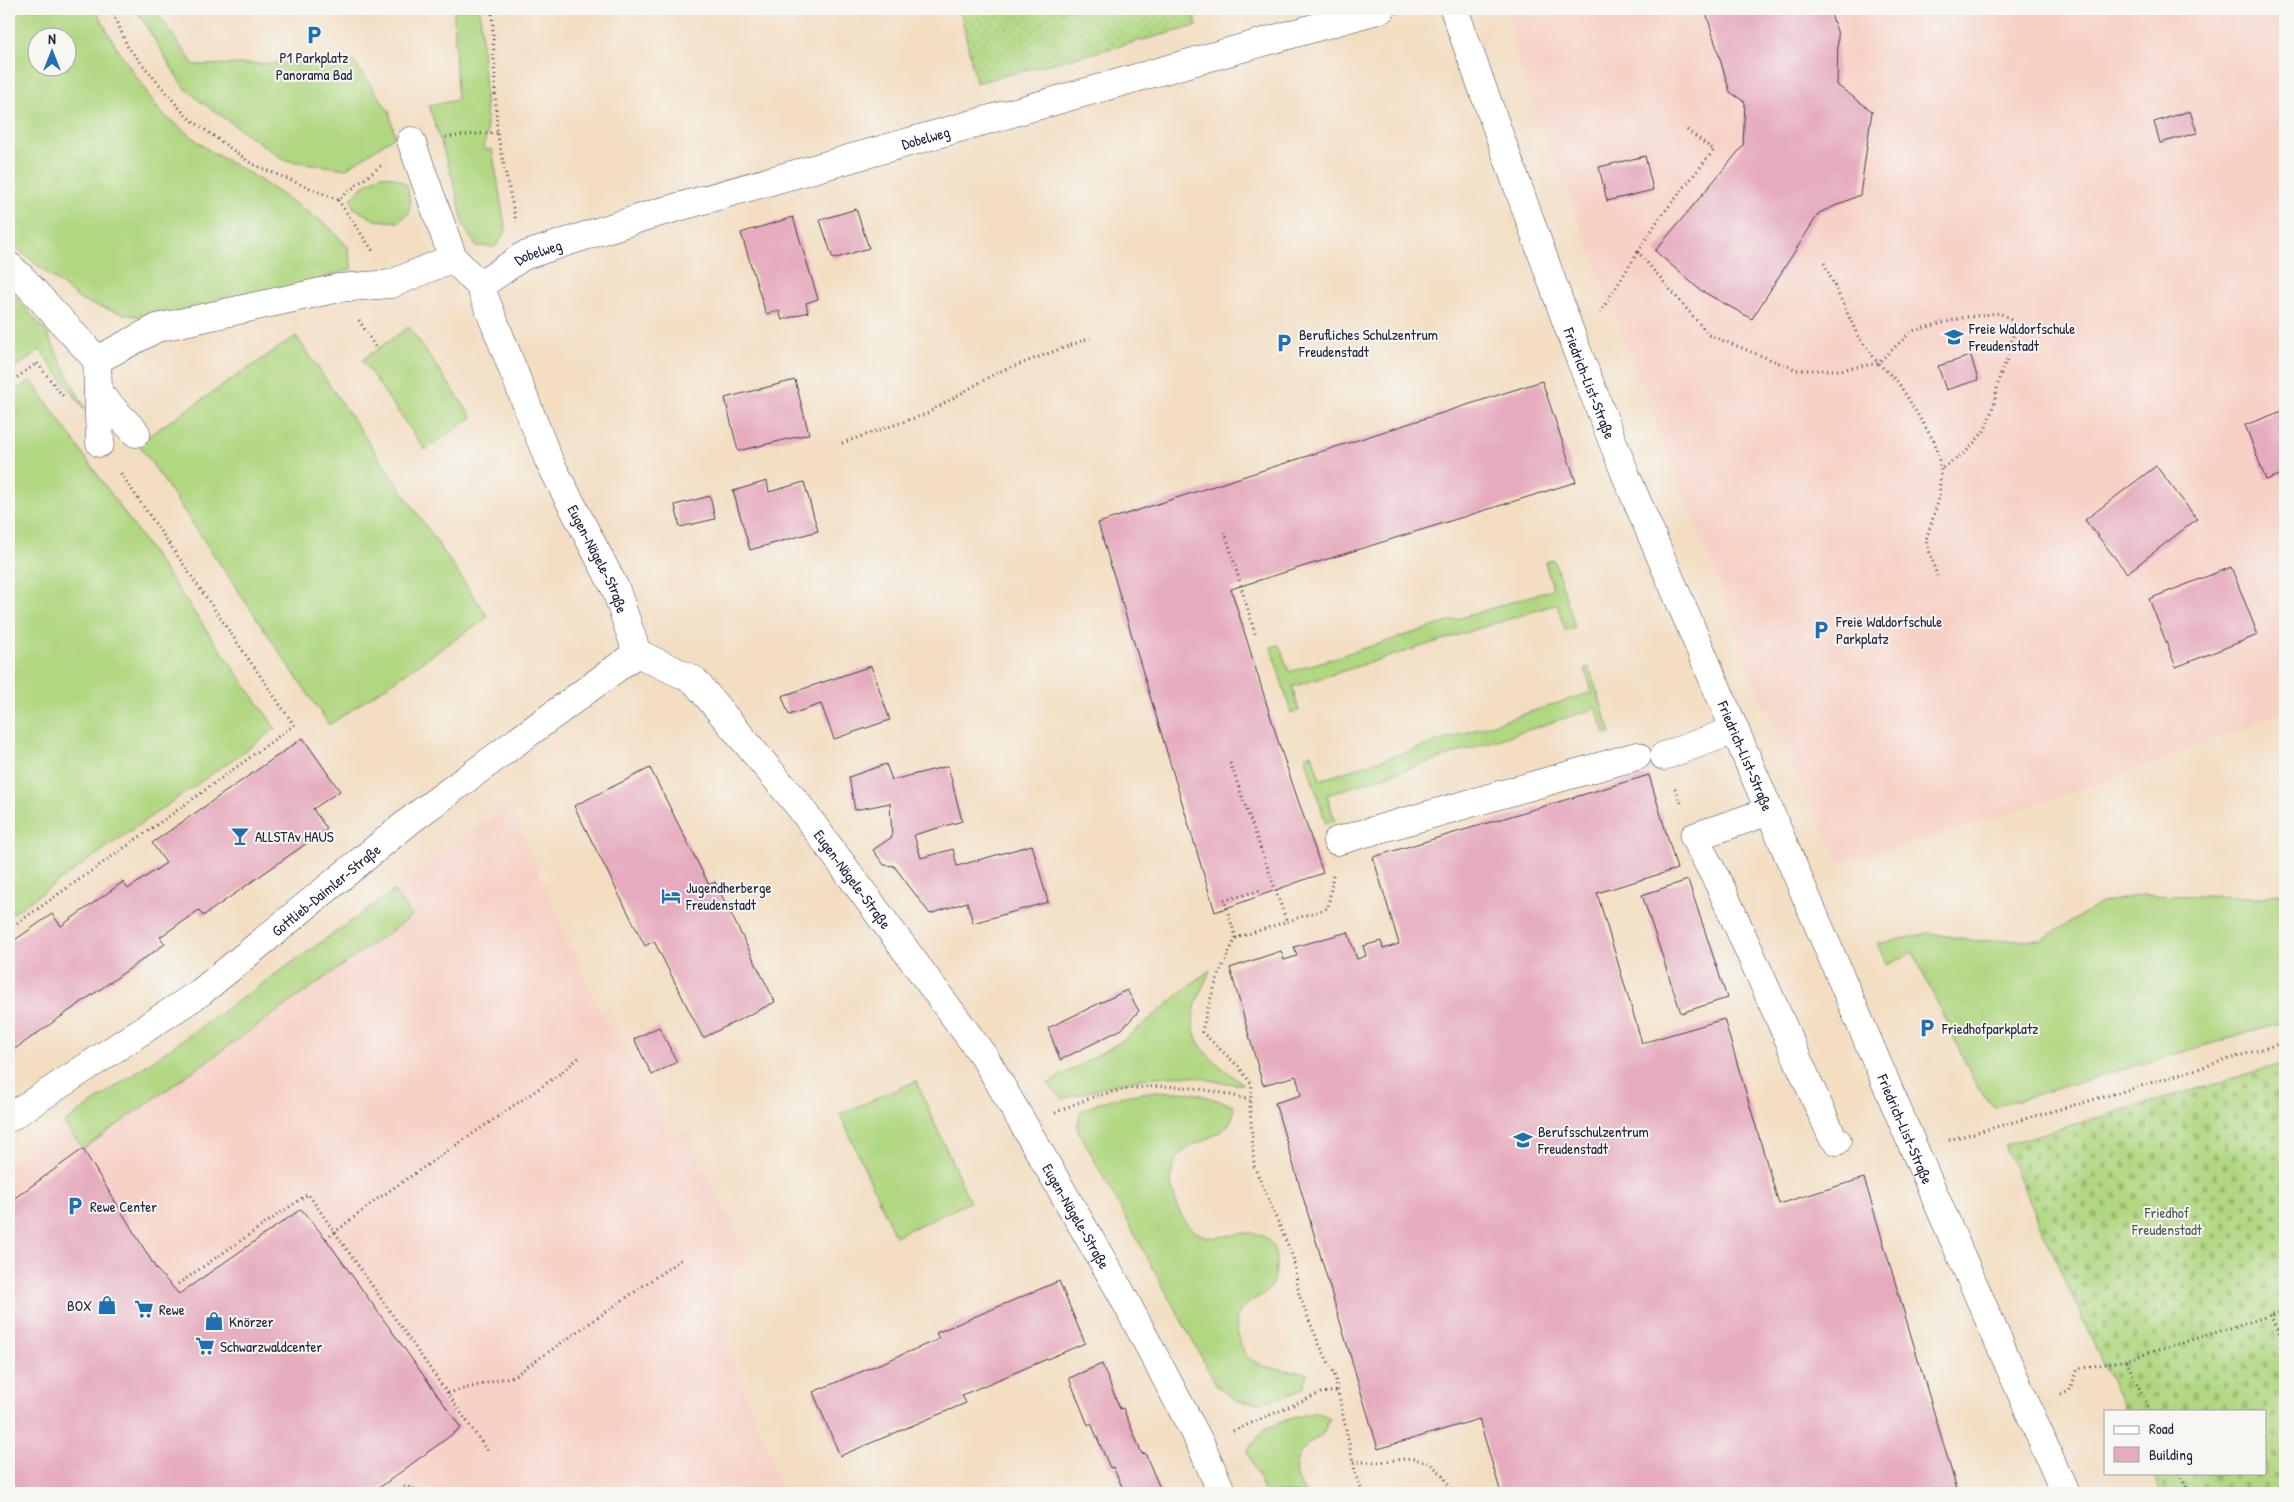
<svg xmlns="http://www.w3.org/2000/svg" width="2294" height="1502" viewBox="0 0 2294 1502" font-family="'Patrick Hand',sans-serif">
<defs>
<pattern id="cemetery-stones" width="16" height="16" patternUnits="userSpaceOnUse" patternTransform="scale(1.25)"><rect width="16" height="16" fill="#b1d781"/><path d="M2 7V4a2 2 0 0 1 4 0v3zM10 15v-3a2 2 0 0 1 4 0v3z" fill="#98b870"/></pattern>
<pattern id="garden-dots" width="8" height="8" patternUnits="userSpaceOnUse" patternTransform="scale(1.25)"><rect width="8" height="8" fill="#b1d781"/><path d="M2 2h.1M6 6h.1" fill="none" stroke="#98b870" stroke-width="1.8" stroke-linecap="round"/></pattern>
</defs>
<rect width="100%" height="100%" fill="#f6f6f2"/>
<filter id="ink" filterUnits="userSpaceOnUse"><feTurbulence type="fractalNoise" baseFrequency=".02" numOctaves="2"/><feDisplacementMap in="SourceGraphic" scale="10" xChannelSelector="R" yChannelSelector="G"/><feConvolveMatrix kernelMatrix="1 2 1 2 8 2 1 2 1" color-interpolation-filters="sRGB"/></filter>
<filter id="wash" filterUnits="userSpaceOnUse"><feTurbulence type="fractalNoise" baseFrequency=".0096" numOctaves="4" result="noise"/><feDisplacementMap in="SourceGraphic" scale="20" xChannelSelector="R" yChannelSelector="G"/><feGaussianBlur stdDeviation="1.12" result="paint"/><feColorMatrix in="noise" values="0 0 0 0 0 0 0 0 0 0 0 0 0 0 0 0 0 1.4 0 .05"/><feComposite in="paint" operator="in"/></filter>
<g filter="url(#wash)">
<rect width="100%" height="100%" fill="#f3dec2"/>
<g fill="#f7d1c6">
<polygon points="1517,9 2285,9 2285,710 2246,728 2099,783 1949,832 1839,863 1763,704 1729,610 1518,64 1511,19"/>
<polygon points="509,803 598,1007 650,1089 670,1137 685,1132 751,1261 732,1272 728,1348 783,1493 9,1493 9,1164 394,891"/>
</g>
<g fill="#b1d781" stroke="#6a7c5e" fill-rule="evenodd">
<path d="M9 9H95L117 48 160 112 210 151 252 175 326 224 348 247 352 269 226 305 167 319 127 315 82 301 9 242ZM38 38H68V68H38Z"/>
<polygon points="136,9 154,9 194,65 354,62 389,111 395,136 346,169 284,160 200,101 182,85"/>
<polygon points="454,9 480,9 487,130 484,150 492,149 506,231 495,247 476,246 464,226 453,180 429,106 457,100"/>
<polygon points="381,175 394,177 407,185 410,202 409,213 398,222 375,220 354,208 351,199 361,188"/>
<polygon points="9,289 46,332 86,411 40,350 9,372"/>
<polygon points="409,327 472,417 425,450 362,360"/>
<polygon points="296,336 488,617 329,725 138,443"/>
<polygon points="31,380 276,729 9,916 9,395"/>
<polygon points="1554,560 1575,627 1565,630 1557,604 1292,687 1299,711 1291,713 1271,647 1279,645 1289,672 1553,589 1545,562"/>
<polygon points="1589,667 1611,734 1606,735 1596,708 1327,795 1335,821 1326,824 1305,756 1312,754 1320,780 1592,692 1585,668"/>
<polygon points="394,891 412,916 83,1149 64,1123"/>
<polygon points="2285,892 2285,1022 1994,1107 1977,1087 1913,952 1887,965 1877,944 1929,933 1977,941 2043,939 2101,903 2141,895 2261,897"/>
<path d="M1210 970C1206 982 1198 995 1195 1007 1186 1047 1216 1062 1243 1084 1224 1085 1207 1078 1189 1076 1146 1073 1103 1088 1063 1099L1048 1084C1074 1066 1104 1054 1130 1035 1157 1014 1182 990 1210 970Z"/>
<polygon points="916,1081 970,1202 895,1236 840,1114"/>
<path d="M1156 1091 1194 1093 1233 1105C1239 1139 1188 1137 1175 1161 1173 1165 1171 1174 1171 1179 1170 1187 1175 1197 1177 1205 1181 1218 1192 1233 1207 1237 1226 1241 1260 1220 1273 1247 1276 1252 1276 1259 1276 1265 1275 1302 1255 1290 1239 1313 1235 1318 1236 1328 1238 1335 1240 1341 1243 1354 1249 1358 1263 1370 1290 1370 1307 1373L1304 1388C1287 1396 1260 1406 1240 1401 1233 1399 1223 1390 1217 1386L1077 1128 1081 1111C1105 1098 1129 1095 1156 1091Z"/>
<path d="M1318 1412 1330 1419C1327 1424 1324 1433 1320 1437 1317 1439 1313 1440 1310 1442 1292 1457 1290 1478 1307 1493H1265L1247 1451 1265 1429 1291 1418Z"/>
</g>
<polygon fill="url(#cemetery-stones)" stroke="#6a7c5e" points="2285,1063 2285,1493 2161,1493 2152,1473 2265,1473 2265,1411 2124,1411 2004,1145"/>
<polygon fill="url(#garden-dots)" stroke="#6a7c5e" points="960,9 1193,9 1197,26 976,83"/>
<g id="blocks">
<g fill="#e6abbe">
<polygon points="1705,9 1829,9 1838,34 1837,85 1872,111 1860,195 1819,213 1752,319 1700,290 1655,251 1743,146 1745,102 1730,92"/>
<polygon points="2190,111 2197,133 2160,143 2154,122"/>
<polygon points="1645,156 1653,190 1607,201 1599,167"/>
<polygon points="856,209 869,248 833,259 820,220"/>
<polygon points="793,217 818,299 806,303 808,312 782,320 779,311 766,314 741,233"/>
<polygon points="1971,356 1978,380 1946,390 1938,366"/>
<polygon points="795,380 809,434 738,451 725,398"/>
<polygon points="1542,381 1576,482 1231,589 1280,747 1323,873 1215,912 1098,523"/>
<polygon points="2285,410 2285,473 2266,480 2245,425"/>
<polygon points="2156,466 2197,519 2127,573 2085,520"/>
<polygon points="767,481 769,492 804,482 818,531 750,550 733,491"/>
<polygon points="710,496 715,519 680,527 675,505"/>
<polygon points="2231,567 2258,635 2176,667 2149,599"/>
<polygon points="871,666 890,720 834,739 821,704 789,715 782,696"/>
<polygon points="303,738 340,791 313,809 327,829 203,916 199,910 160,937 165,944 9,1053 9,944 52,914 61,926 123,882 128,889 166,863 152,843"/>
<polygon points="886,764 892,780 948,766 962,821 914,835 921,858 953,849 957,866 1032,845 1048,902 973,923 967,902 930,914 894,866 884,865 873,850 892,837 890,803 855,810 849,777"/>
<polygon points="650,768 709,885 715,882 775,1002 703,1038 654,941 645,946 574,806"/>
<polygon points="1649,775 1677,869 1597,893 1642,1043 1724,1019 1779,1204 1864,1178 1958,1493 1501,1493 1479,1419 1378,1449 1275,1103 1301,1095 1296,1076 1263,1085 1230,968 1281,951 1284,960 1297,956 1294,947 1348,932 1357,959 1366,956 1363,946 1381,941 1383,949 1399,944 1373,857"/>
<polygon points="1688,880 1727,998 1681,1013 1642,895"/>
<polygon points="1127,990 1139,1011 1122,1029 1060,1060 1048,1028"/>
<polygon points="659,1027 677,1062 652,1075 634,1039"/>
<polygon points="83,1149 157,1270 179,1294 301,1209 326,1239 461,1428 372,1493 9,1493 9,1202"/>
<polygon points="1059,1281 1085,1343 962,1395 966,1403 840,1456 813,1392 939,1339 936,1333"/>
<polygon points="1102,1364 1120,1409 1123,1408 1142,1454 1145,1453 1162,1493 1125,1493 1113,1467 1110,1468 1091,1423 1088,1425 1069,1378"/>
</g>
</g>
</g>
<g filter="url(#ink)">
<use href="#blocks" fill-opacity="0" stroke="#413e4f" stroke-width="1"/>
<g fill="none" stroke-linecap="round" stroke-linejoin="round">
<g stroke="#413e4f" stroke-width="29">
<g id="minor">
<path id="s1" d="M1454 9 1577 351 1627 478 1915 1151 2065 1493"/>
<path id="s2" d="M411 141 453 258 480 286 549 461 616 590 637 653 694 680 799 806 985 1058 1120 1291 1201 1445 1222 1493"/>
<polyline points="9,266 20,276 97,360 100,443"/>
<path id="s3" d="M480 286 523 256 650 215 1381 9"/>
<polyline points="97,360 157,328 339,288 391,284 453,258"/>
<polyline points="98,393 136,433"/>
<polyline points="1664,756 1735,730"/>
<polyline points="1770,811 1694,837 1720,886 1832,1136 1837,1141"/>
<polyline points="1337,841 1637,756"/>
<path id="s4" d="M9 1118 201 992 412 819 637 653"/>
</g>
</g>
<g stroke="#413e4f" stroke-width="3" stroke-dasharray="1 4" stroke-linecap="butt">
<polyline points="112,9 127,46 186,116 252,164 338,200 383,164"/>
<polyline points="492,9 497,132 516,222"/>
<polyline points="1687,130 1714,150 1658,220 1638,252 1709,335 1797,370 1840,370 1878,363 1912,331 1966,317 2000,313 2016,323 2009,354 1999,379 1994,404 1985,430 1966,452 1941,469"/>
<polyline points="446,137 497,132"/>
<polyline points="338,200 373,251"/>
<polyline points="1824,263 1858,336 1878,363 1898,382 1935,443 1941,469 1939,499 1926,540 1937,576"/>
<polyline points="1600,313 1638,252"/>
<polyline points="359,320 377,350"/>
<polyline points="9,383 37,363 63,396"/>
<polyline points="842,443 926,414 996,373 1090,338"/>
<polyline points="1225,532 1256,637"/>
<polyline points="1230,763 1287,922"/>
<polyline points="1675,788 1682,805"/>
<path d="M1333 875 1328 908 1236 938C1220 969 1209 998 1202 1032L1239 1067 1252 1085 1250 1107 1254 1166 1293 1257 1299 1295 1318 1342 1334 1373 1356 1476 1363 1493"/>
<polyline points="9,929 182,807 294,725 119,471"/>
<polyline points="1236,938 1224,900 1260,891"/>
<path d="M1055 1113C1122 1080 1180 1080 1250 1100"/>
<polyline points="1949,1140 2121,1092 2285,1042"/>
<polyline points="326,1239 376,1200 557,1076 581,1056"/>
<polyline points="178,1284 308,1194 489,1453"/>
<polyline points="2270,1315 2285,1345"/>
<polyline points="448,1393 514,1376 683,1258"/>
<polyline points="2061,1395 2069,1391 2078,1369 2126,1360"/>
<polyline points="2150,1411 2126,1360 2285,1311"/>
<polyline points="1233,1431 1321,1393 1338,1391"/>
<polyline points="1353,1462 1380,1462 1411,1458 1429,1463 1443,1475 1452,1491"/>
<polyline points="2179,1473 2189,1493"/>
<polyline points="396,1493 405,1486 425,1492"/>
<polyline points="1428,1493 1452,1491 1452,1493"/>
</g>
<use href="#minor" stroke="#fff" stroke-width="28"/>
</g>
</g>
<defs>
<g id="parking-bare" transform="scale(1.5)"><path d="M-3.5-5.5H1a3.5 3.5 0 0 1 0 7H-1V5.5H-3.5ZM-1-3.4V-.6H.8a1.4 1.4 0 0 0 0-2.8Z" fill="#1f6fb2" stroke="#f6f6f2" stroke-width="2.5" paint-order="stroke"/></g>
<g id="school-bare" transform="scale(1.5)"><path d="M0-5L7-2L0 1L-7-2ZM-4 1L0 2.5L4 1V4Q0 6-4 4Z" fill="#1f6fb2" stroke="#f6f6f2" stroke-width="2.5" paint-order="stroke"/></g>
<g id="bar-bare" transform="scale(1.5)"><path d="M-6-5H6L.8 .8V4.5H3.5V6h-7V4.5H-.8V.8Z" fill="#1f6fb2" stroke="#f6f6f2" stroke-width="2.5" paint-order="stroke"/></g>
<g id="hotel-bare" transform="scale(1.5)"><path d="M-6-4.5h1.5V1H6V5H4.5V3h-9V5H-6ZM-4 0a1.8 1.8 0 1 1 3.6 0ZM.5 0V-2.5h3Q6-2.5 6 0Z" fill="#1f6fb2" stroke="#f6f6f2" stroke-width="2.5" paint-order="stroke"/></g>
<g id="shop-bare" transform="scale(1.5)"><path d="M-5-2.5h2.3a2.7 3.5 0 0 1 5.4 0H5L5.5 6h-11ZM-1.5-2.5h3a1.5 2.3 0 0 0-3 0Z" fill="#1f6fb2" stroke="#f6f6f2" stroke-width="2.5" paint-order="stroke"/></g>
<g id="supermarket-bare" transform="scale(1.5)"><path d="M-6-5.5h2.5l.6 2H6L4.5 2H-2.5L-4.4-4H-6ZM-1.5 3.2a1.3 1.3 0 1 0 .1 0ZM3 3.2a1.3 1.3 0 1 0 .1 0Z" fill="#1f6fb2" stroke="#f6f6f2" stroke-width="2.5" paint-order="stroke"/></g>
</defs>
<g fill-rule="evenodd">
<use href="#parking-bare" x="314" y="35"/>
<use href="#school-bare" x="1954" y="337"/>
<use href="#parking-bare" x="1284" y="343"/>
<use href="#parking-bare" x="1821" y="630"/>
<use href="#bar-bare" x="240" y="836"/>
<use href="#hotel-bare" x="671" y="896"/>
<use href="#parking-bare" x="1927" y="1028"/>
<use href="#school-bare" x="1523" y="1140"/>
<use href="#parking-bare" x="75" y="1206"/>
<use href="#shop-bare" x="107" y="1305"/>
<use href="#supermarket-bare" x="144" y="1309"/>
<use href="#shop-bare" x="214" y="1321"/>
<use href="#supermarket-bare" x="205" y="1346"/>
</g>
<g text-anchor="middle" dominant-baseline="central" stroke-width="4" stroke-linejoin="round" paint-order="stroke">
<g font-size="15" fill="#22223b" stroke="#f6f6f2" text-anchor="start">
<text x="314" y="57" text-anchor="middle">P1 Parkplatz<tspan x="314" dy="17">Panorama Bad</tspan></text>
<text x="1969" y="328">Freie Waldorfschule<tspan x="1969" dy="17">Freudenstadt</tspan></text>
<text x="1299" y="334">Berufliches Schulzentrum<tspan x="1299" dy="17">Freudenstadt</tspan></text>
<text x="1836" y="621">Freie Waldorfschule<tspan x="1836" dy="17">Parkplatz</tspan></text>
<text x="255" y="836">ALLSTAv HAUS</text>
<text x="686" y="887">Jugendherberge<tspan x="686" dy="17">Freudenstadt</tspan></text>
<text x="1942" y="1028">Friedhofparkplatz</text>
<text x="1538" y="1131">Berufsschulzentrum<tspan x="1538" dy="17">Freudenstadt</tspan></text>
<text x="90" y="1206">Rewe Center</text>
<text x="92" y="1305" text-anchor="end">BOX</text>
<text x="159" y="1309">Rewe</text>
<text x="229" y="1321">Knörzer</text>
<text x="220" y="1346">Schwarzwaldcenter</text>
</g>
<g font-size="15" fill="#22223b" stroke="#f6f6f2">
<text stroke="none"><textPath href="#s3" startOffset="472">Dobelweg</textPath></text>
<text stroke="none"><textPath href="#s3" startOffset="68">Dobelweg</textPath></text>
<text stroke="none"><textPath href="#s1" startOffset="398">Friedrich-List-Straße</textPath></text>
<text stroke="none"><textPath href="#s2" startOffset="461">Eugen-Nägele-Straße</textPath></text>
<text stroke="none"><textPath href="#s1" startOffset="802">Friedrich-List-Straße</textPath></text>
<text stroke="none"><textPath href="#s2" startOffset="881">Eugen-Nägele-Straße</textPath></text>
<text stroke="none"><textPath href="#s4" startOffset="391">Gottlieb-Daimler-Straße</textPath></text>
<text stroke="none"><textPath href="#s1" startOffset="1208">Friedrich-List-Straße</textPath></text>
<text stroke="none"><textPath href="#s2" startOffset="1286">Eugen-Nägele-Straße</textPath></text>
</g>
<g font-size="15" fill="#4d5850" stroke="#f6f6f2">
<text x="2167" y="1212">Friedhof<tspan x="2167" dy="17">Freudenstadt</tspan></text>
</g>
</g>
<rect width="2294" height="1502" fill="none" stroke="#f6f6f2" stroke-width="30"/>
<rect x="2104" y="1410" width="162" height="65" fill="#f6f6f2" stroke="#a1a1a9"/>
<rect x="2114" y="1426" width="25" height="8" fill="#ffffff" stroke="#a1a1a9"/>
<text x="2149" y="1434" font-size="15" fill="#22223b">Road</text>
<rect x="2114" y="1447" width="25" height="15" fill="#e6abbe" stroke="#a1a1a9"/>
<text x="2149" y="1460" font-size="15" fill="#22223b">Building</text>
<g transform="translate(52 52)"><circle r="24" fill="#f6f6f2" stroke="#a1a1a9"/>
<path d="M0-4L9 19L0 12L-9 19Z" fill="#1f6fb2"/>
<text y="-8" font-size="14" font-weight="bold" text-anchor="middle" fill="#22223b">N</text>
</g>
</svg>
